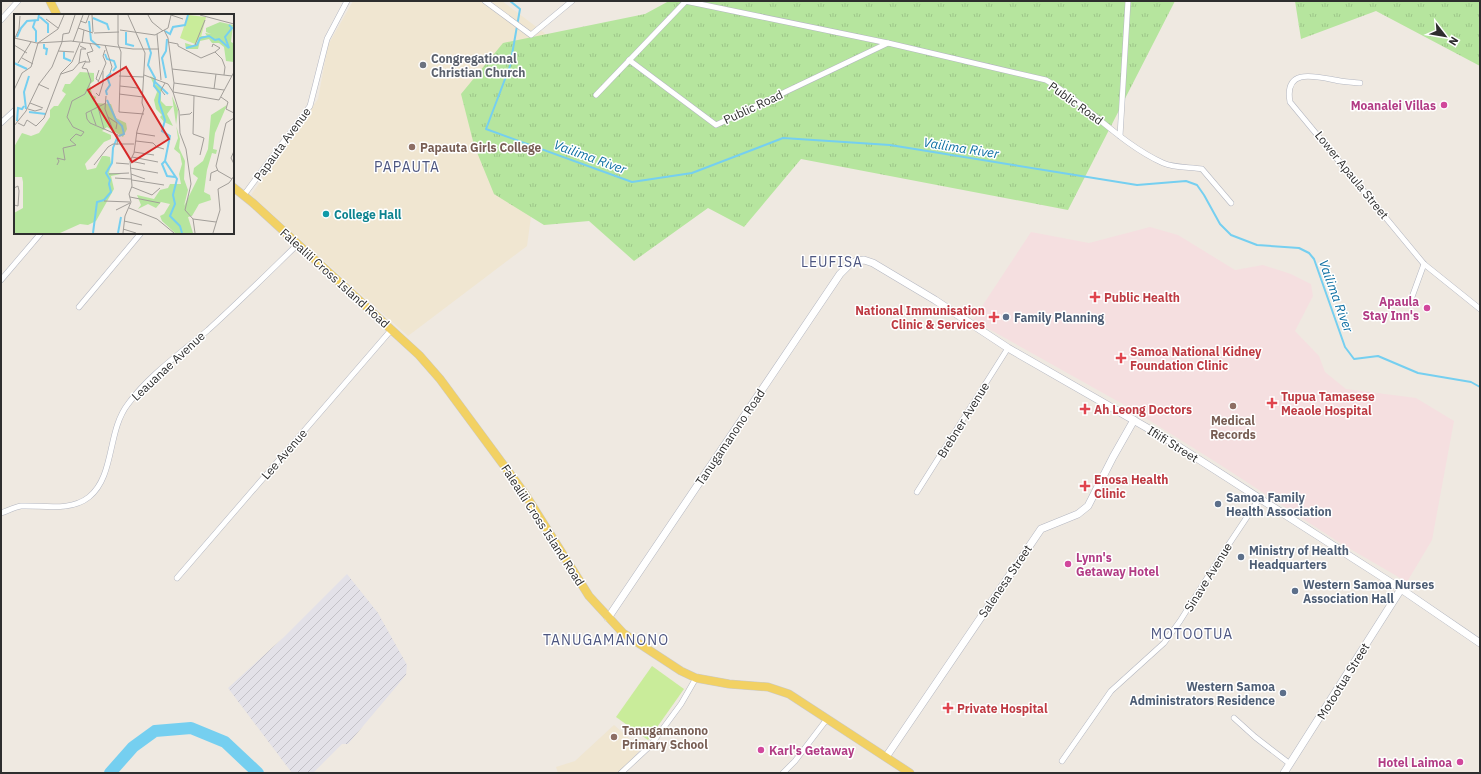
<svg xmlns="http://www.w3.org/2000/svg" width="1481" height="774" viewBox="0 0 1481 774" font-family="'IBM Plex Sans',sans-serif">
<defs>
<pattern id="industrial-furrows" width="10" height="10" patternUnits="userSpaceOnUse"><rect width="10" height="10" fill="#e3e1e8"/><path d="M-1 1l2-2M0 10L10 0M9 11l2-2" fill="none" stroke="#c3c1c7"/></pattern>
<pattern id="park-tufts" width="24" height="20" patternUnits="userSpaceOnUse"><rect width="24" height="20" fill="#b6e59e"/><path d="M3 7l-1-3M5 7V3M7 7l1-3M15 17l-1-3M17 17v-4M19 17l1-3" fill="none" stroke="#9dc588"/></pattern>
</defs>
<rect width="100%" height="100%" fill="#efe9e1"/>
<polygon fill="url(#industrial-furrows)" points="347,574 378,613 407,665 406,675 348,744 342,744 313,773 292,773 228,688 284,637"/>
<g fill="#f0e6d1">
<polygon points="353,1 502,1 555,41 527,246 408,336 251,195 318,99 328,45"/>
<polygon points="614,725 641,749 621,771 618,773 558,773 556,767 575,761"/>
</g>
<polygon fill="#f5dfe0" points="1150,227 1178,235 1235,270 1263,265 1291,274 1311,284 1313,296 1295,331 1319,356 1325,372 1346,389 1416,398 1454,421 1432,540 1407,582 1340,543 1219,464 1128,407 973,320 1031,232 1089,243"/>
<g fill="url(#park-tufts)">
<polygon points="669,1 1175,1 1068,210 801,159 744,227 708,208 634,261 589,221 544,225 494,194 474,145 461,94 503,43 645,14"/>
<polygon points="1295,1 1480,1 1480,66 1376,11 1301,39"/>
</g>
<polygon fill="#c9ec9a" points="652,666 684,689 648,740 616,717"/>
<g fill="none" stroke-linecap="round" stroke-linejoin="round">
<polyline stroke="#75cff0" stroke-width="2" points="510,1 520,9 510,66 486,129 632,182 692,173 783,138 890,145 1137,185 1186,181 1197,185 1204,195 1220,224 1231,235 1257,245 1299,248 1309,253 1314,259 1345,347 1354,359 1378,356 1418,373 1471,382 1480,387"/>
<polyline stroke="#75cff0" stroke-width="12" points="110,773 133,747 155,731 191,728 225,742 258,773"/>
<g stroke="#b4b7c1" stroke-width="6">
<g id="minor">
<polyline points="485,1 531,35 572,1"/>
<path d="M685 1 888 43 1046 80C1087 104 1119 143 1163 163 1174 168 1191 167 1202 169L1231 203"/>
<polyline points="1,20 18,1"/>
<polyline points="629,60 716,125 888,43"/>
<path d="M1360 83C1352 82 1343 82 1335 80 1314 76 1284 68 1290 102L1424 264 1480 309"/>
<polyline points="596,95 686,1"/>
<polyline points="1,123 15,110"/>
<polyline points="1120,136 1128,1"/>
<polyline points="244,195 310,106 327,39 347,1"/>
<polyline points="1,280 41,233"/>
<polyline points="1412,297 1424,264"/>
<polyline points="79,307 141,233"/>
<polyline points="917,492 1008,348"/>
<path d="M1 513C7 511 15 507 21 506 43 505 70 512 89 497 115 476 107 431 128 404 149 375 181 353 208 330 239 302 268 273 298 244"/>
<polyline points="177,578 392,329"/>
<polyline points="1234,718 1255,737 1290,764"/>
<polyline points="1062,761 1111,691 1164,643 1180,621 1217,562 1259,499"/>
<polyline points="621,773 650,746 681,704 696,678"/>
<polyline points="783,773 795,761 827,719"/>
</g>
</g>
<g stroke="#b4b7c1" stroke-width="8">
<g id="secondary">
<polyline points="608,618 840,274 850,264 857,261 864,260 873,263 935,300 1008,348 1170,441 1401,589 1480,643"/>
<polyline points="886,757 1041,529 1078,514 1088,506 1113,457 1134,420"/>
<polyline points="1284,773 1401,589"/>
</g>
</g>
<g stroke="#c9c9c9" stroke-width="9">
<g id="primary">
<polyline points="50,1 57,15"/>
<polyline points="233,187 253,203 419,355 440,379 525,494 589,596 623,633 681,671 696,678 729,684 768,687 789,694 910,773"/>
</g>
</g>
<use href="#minor" stroke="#fff" stroke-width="5"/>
<use href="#secondary" stroke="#fff" stroke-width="7"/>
<use href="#primary" stroke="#f2d163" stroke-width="8"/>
</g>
<circle fill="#6b7280" stroke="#fff" stroke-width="1.5" cx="423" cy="65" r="4"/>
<g fill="#d1479c" stroke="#fff" stroke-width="1.5">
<circle cx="1444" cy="105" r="4"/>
<circle cx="1427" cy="308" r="4"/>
<circle cx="1068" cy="564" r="4"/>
<circle cx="761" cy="750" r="4"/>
<circle cx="1460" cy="762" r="4"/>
</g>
<g fill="#8d6e63" stroke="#fff" stroke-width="1.5">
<circle cx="412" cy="147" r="4"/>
<circle cx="1233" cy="406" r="4"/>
<circle cx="614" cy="737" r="4"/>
</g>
<circle fill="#0f9aa8" stroke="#fff" stroke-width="1.5" cx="326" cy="214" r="4"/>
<g fill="#e0444e" stroke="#fff" stroke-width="1.5">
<path d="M1093 291h4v4h4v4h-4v4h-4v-4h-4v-4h4z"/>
<path d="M992 311h4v4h4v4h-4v4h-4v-4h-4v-4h4z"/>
<path d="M1119 352h4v4h4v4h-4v4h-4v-4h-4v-4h4z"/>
<path d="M1270 397h4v4h4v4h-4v4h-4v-4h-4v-4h4z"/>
<path d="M1083 403h4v4h4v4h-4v4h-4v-4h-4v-4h4z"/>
<path d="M1083 480h4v4h4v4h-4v4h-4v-4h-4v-4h4z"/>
<path d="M946 702h4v4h4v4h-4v4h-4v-4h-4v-4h4z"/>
</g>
<g fill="#5c6f8a" stroke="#fff" stroke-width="1.5">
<circle cx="1006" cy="317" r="4"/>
<circle cx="1218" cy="504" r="4"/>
<circle cx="1241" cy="557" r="4"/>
<circle cx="1295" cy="591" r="4"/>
<circle cx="1283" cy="693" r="4"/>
</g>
<g text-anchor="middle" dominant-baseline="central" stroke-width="3" stroke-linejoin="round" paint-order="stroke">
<g font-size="12" font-weight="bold" fill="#5b616d" stroke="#fff" text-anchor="start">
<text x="431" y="58">Congregational<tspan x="431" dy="14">Christian Church</tspan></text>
</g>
<g font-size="12" fill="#2e2e2e" stroke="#fff">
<text transform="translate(1076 103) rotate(36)">Public Road</text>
<text transform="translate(753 107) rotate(-25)">Public Road</text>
<text transform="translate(282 144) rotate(-54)">Papauta Avenue</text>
<text transform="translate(1352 175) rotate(51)">Lower Apaula Street</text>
<text transform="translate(335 278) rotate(42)">Falealili Cross Island Road</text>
<text transform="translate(168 366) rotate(-43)">Leauanae Avenue</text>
<text transform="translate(963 420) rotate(-58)">Brebner Avenue</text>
<text transform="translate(730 437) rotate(-56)">Tanugamanono Road</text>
<text transform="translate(1173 444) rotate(32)">Ifiifi Street</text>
<text transform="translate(284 454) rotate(-49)">Lee Avenue</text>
<text transform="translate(543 525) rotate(57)">Falealili Cross Island Road</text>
<text transform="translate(1208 577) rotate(-58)">Sinave Avenue</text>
<text transform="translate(1005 581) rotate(-56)">Salenesa Street</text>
<text transform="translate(1343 681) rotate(-58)">Motootua Street</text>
</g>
<g font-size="12" font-weight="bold" fill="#b23c85" stroke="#fff" text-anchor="end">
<text x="1436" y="105">Moanalei Villas</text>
<text x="1419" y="301">Apaula<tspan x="1419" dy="14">Stay Inn's</tspan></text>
<text x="1076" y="557" text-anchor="start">Lynn's<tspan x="1076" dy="14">Getaway Hotel</tspan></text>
<text x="769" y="750" text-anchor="start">Karl's Getaway</text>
<text x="1452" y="762">Hotel Laimoa</text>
</g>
<g font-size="12" font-weight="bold" fill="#785e54" stroke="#fff" text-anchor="start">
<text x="420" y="147">Papauta Girls College</text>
<text x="1233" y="420" text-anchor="middle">Medical<tspan x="1233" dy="14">Records</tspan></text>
<text x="622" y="730">Tanugamanono<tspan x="622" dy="14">Primary School</tspan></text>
</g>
<g font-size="12" font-weight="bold" fill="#0d838f" stroke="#fff" text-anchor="start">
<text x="334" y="214">College Hall</text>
</g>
<g font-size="12" font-weight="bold" fill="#be3a42" stroke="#fff" text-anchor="start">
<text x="1104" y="297">Public Health</text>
<text x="985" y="310" text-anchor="end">National Immunisation<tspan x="985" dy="14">Clinic &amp; Services</tspan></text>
<text x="1130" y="351">Samoa National Kidney<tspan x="1130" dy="14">Foundation Clinic</tspan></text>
<text x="1281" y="396">Tupua Tamasese<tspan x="1281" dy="14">Meaole Hospital</tspan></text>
<text x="1094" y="409">Ah Leong Doctors</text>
<text x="1094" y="479">Enosa Health<tspan x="1094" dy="14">Clinic</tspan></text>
<text x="957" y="708">Private Hospital</text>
</g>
<g font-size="12" font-weight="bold" fill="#4e5e75" stroke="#fff" text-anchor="start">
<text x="1014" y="317">Family Planning</text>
<text x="1226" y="497">Samoa Family<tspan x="1226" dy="14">Health Association</tspan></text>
<text x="1249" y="550">Ministry of Health<tspan x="1249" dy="14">Headquarters</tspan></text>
<text x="1303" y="584">Western Samoa Nurses<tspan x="1303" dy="14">Association Hall</tspan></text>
<text x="1275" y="686" text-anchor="end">Western Samoa<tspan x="1275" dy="14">Administrators Residence</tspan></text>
</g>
<g font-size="13" font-style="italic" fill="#0d6fa3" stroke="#fff">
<text transform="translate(961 148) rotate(9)">Vailima River</text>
<text transform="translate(590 157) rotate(20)">Vailima River</text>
<text transform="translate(1336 296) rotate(70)">Vailima River</text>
</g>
<g font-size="14" letter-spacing="1" fill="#4d5680" stroke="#fff">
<text x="407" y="167">PAPAUTA</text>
<text x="832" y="262">LEUFISA</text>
<text x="1192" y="634">MOTOOTUA</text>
<text x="606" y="640">TANUGAMANONO</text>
</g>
</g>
<g transform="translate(14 14)">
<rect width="220" height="220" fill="#efe9e1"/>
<path d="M136 62 142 65 141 70 147 74V87L152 92H159L153 100 159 112 150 108 146 103 148 101 142 95 140 86 143 78ZM158 82 164 96 162 111 166 125 165 134 171 147 170 165 174 176 170 192 184 164 179 160 180 154 189 147 194 135 197 101 213 91 201 119 199 135 203 136 202 140 198 139 193 156 190 178 196 181 197 186 185 190 178 202 174 203 179 219H161L148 207 146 202 150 200 156 190 147 188 142 194 134 190 124 195 127 191 123 181 140 185 146 176 154 174 156 170H167L165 160 168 150 166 140 160 135 164 124Z" fill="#b6e59e"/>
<path d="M206 8 219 11 217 28 219 29 220 48 212 47 210 33 205 29H198L195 25 186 27 184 35H172L171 29 181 32 187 22H193L191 19 197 20 192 18V14Z" fill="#b6e59e"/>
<path d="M66 58 80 59V67L76 70 78 81 82 83 80 89 97 90 102 104 112 109 113 115 109 123 93 113 88 117 97 121V125L90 128 71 150 73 156 82 154 88 142H92L96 143 97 150 95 159 107 160 97 162 100 175 82 207 74 211 66 210 46 219H0V199L9 194V168L8 163H1L0 133 8 119 17 122 25 119 36 103V96L40 92H44L52 80 48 77 51 70H56Z" fill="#b6e59e"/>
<path d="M174 1 192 3 187 23 181 30 166 24Z" fill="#c9ec9a"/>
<path fill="none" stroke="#75cff0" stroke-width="2" d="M26 3 34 10V19M79 4 93 10 95 16M21 7 19 13 22 17V28M75 7 77 26 86 34M151 17 156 20 159 13 171 11 174 1M112 18V30L120 32M3 23 7 14 13 7 24 6 25 1M132 24 137 39 134 51 141 64 140 72 146 79 145 88 151 106 148 117 156 122 151 147 163 165 159 181 161 190 156 202 166 212 168 219M30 30V34L33 35 32 41M172 34 183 31 186 24 195 22 201 26 205 25 215 34 211 23 218 14 215 11M50 38V44L57 47M91 40 93 45 100 47 102 53 99 57M0 49 13 55M152 64 148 44 152 37 153 25M140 67 154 80M93 81 92 77 96 71 93 63 97 59M93 86 102 106 108 112 110 120 105 122M12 95 10 78 15 62M15 98 32 100M3 107 4 94 8 95 10 92M151 147 148 150 153 162 161 163M79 219 83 188 90 186 97 178 95 170 96 166 92 159 98 149 99 134 103 124M104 219 107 203"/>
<path fill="none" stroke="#a29e99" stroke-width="1" d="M78 1 79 18M104 1V30L107 38 105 98 130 100M134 1 138 8 149 17M157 1 169 5M186 1 220 10M32 5 44 14M66 7 72 9 75 1M64 14 79 19M106 16 141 21 154 14 157 1M150 16 154 24 160 69 159 78 165 97 166 119 172 135 177 170 171 196 179 205M80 19 105 18M143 20 147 66M0 24 23 29 57 27 119 35H145M1 24 5 15 6 2M48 28 49 20 55 19 61 1M59 28 69 1M154 28 164 30V32L187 44 201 38 208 45 211 53 210 61M24 29 44 15 50 1M68 29 70 16M0 31 13 39M91 31 98 53 96 59M181 31 191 6M198 33 199 30 206 34 201 38M44 37 60 38M8 44 19 50M72 48H76L73 39 79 37 76 30M4 49 17 28M158 55 218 62M47 60 59 56 65 49 67 35H72L66 32M130 61 154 70 159 78 205 86 220 58M105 62 130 63M85 67 82 65 85 56M84 68 92 49 89 42 91 36M160 69 210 76M24 70 35 75M106 72 124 74M200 75 202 60M0 76 8 59 17 53 24 29M82 79 85 82 89 69V57M105 80 129 83M151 81 147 76 151 69M92 82 91 95 100 119M180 82 179 120 190 124 186 141M207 83 214 88 212 95 220 99M16 89 29 94M92 89 72 99 73 105 76 109 104 121 103 131M84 93 90 115M14 95 21 97 28 95M77 97 82 111M166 101 176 100 178 98M94 103 103 109 102 115M4 109 10 112 13 106 22 112 30 104 47 59 58 48 66 29M0 112 12 97 25 70 38 53 48 28M122 119 141 122M122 127 139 129 143 133 150 135M220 137 217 144 220 150M120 138 140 141M118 143 144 148M116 147 131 150M102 149 115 150M43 151 45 147 43 144 51 146 49 134 62 131 56 126 62 120 67 122 70 118 59 113 53 103 58 87 71 80 77 67 73 55 68 54 72 47 65 49M80 151 94 133 99 130H120M116 154 144 159M95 160 115 159M117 160 131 165M101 164 117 165M218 165 204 157 202 152 212 109 220 104M118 166 150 171M196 167 197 159 204 156M118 173 138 181 146 174M116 183 146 189M90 187 116 188M0 191 4 192 5 177 4 172 0 174M115 194 143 205 160 219M102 196 116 189M179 205 202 208M179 205 181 219M110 207 128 211M109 215 122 219M109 219 111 202 117 188 115 180 118 172 116 147 120 139 123 117 130 95 128 89 131 39 114 1M199 219 206 196 204 175 215 169 220 162"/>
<path fill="#d62828" fill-opacity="0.15" stroke="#d62828" stroke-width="2" d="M112 53 155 125 118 148 74 76Z"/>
<rect width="220" height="220" fill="none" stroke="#2e2e2e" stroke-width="2"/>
</g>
<rect width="1481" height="774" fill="none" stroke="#2e2e2e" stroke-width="4"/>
<g transform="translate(1445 36) rotate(121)" stroke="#ffffff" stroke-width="3" paint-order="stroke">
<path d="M0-3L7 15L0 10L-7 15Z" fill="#2e2e2e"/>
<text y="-6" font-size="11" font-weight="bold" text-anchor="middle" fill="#2e2e2e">N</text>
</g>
</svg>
